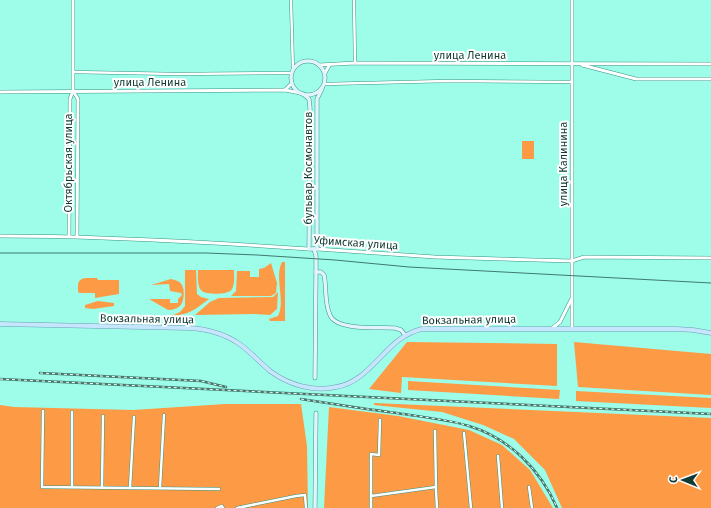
<svg xmlns="http://www.w3.org/2000/svg" width="711" height="508" viewBox="0 0 711 508" font-family="'Fira Sans',sans-serif">
<rect width="100%" height="100%" fill="#9efde8"/>
<g fill="#fd9a45">
<rect x="522" y="141" width="12" height="18"/>
<path d="M282 262H285V321H270L269 319 278 316C286 302 274 277 282 262Z"/>
<polygon points="271,263 277,283 276,293 271,296 231,296 236,291 237,271 250,271 250,277 259,277 259,269 264,268"/>
<path d="M185 270H196L197 294 201 297 209 299C194 310 191 314 171 316L180 312 185 306Z"/>
<path d="M198 270H234C234 276 235 284 232 289 229 295 207 295 202 291 197 287 198 276 198 270Z"/>
<path d="M86 278H97L98 280H119V294L95 298V293H79L78 291C78 284 77 279 86 278Z"/>
<path d="M171 279C175 280 180 281 182 285 185 290 184 302 180 306 176 309 172 310 168 310L149 299H170V303H178V299L182 295 181 293 170 291 169 284 151 285Z"/>
<polygon points="278,292 277,309 270,315 254,314 195,315 210,302 219,298 273,297"/>
<polygon points="98,301 114,303 114,306 93,309 85,308 85,305"/>
<polygon points="407,342 557,344 557,386 402,377 401,393 369,389"/>
<polygon points="574,342 711,354 711,395 578,387"/>
<polygon points="408,381 560,390 559,399 408,390"/>
<polygon points="576,391 711,398 711,408 576,401"/>
<polygon points="374,403 711,418 711,508 562,508 545,470 514,439 483,425 442,412 374,405"/>
<polygon points="225,404 301,404 307,446 308,508 0,508 0,405 14,407 133,410"/>
<polygon points="329,407 398,416 469,430 502,445 530,470 553,508 324,508"/>
</g>
<g fill="none" stroke-linecap="round" stroke-linejoin="round">
<g stroke="#329684" stroke-width="3.5">
<g id="minor">
<polyline points="291,0 293,71"/>
<polyline points="354,0 355,63"/>
<polyline points="73,72 177,74 292,73"/>
<polyline points="325,84 447,81 572,82"/>
<polyline points="43,411 42,487 219,489"/>
<polyline points="435,431 436,490 437,508"/>
<polyline points="464,433 471,508"/>
<polyline points="498,456 502,508"/>
<polyline points="72,487 72,412"/>
<polyline points="529,487 532,508"/>
<polyline points="102,488 103,416"/>
<polyline points="130,488 134,417"/>
<polyline points="160,488 164,415"/>
<polyline points="371,496 436,487"/>
<polyline points="217,508 222,506 223,508"/>
<polyline points="237,508 296,496 305,495 306,508"/>
<polyline points="371,508 371,454 379,455 380,420"/>
</g>
</g>
<g stroke="#329684" stroke-width="4">
<g id="tertiary">
<polyline points="319,65 355,63 711,64"/>
<polyline points="582,65 636,79 711,79"/>
<polyline points="325,73 330,64"/>
<polyline points="285,90 292,83"/>
<polyline points="73,91 78,99 77,236"/>
<polyline points="0,92 285,90 300,93"/>
<path d="M0 236C103 236 206 242 309 249"/>
<polyline points="69,236 70,99 73,91 73,0"/>
<polyline points="317,249 435,257 572,261 584,257 711,258"/>
<polyline points="551,329 560,322 571,300"/>
<polyline points="572,329 572,0"/>
</g>
</g>
<g stroke="#329684" stroke-width="4.5">
<g id="secondary">
<circle cx="308" cy="78" r="17"/>
<polyline points="303,94 309,99 310,108 309,249 317,249 317,99 322,89"/>
<polyline points="314,249 316,256 316,272 315,378"/>
<path d="M316 272H321L324 275C327 288 324 302 330 315 336 331 380 327 395 328L401 330 405 335"/>
<polyline points="315,508 316,413"/>
</g>
</g>
<g stroke="#6d9fb5" stroke-width="5">
<path id="primary" d="M0 324 189 328C207 329 223 333 238 343 250 351 259 362 270 371 289 385 313 392 336 387 373 381 385 337 422 329H677L693 330 711 333"/>
</g>
<use href="#minor" stroke="#fff" stroke-width="2.5"/>
<use href="#tertiary" stroke="#fff" stroke-width="3"/>
<use href="#secondary" stroke="#e2f3fe" stroke-width="3.5"/>
<use href="#primary" stroke="#c5e6fd" stroke-width="4"/>
<polyline stroke="#3f7a6d" stroke-width="1" points="0,253 206,253 257,255 335,260 409,267 711,283"/>
<g stroke="#3f7a6d" stroke-width="2.5">
<g id="rail">
<polyline points="40,373 201,381 226,387"/>
<polyline points="0,379 711,414"/>
<path d="M301 399C333 404 365 409 397 413 421 417 446 419 469 426 509 438 541 470 557 508"/>
</g>
</g>
<use href="#rail" stroke="#fff" stroke-width="1" stroke-dasharray="3" stroke-linecap="butt"/>
</g>
<g text-anchor="middle" dominant-baseline="central" stroke-width="4" stroke-linejoin="round" paint-order="stroke">
<g font-size="11" fill="#113a32" stroke="#fff">
<text x="470" y="55">улица Ленина</text>
<text x="150" y="82">улица Ленина</text>
<text transform="translate(68 163) rotate(-90)">Октябрьская улица</text>
<text transform="translate(563 164) rotate(-90)">улица Калинина</text>
<text transform="translate(308 168) rotate(-90)">бульвар Космонавтов</text>
<text transform="translate(356 243) rotate(4)">Уфимская улица</text>
<text transform="translate(147 319) rotate(1)">Вокзальная улица</text>
<text transform="translate(469 320) rotate(-1)">Вокзальная улица</text>
</g>
</g>
<g transform="translate(683 480) rotate(271)" stroke="#ffffff" stroke-width="3" paint-order="stroke">
<path d="M0-3L7 15L0 10L-7 15Z" fill="#113a32"/>
<text y="-6" font-size="11" font-weight="bold" text-anchor="middle" fill="#113a32">С</text>
</g>
</svg>
